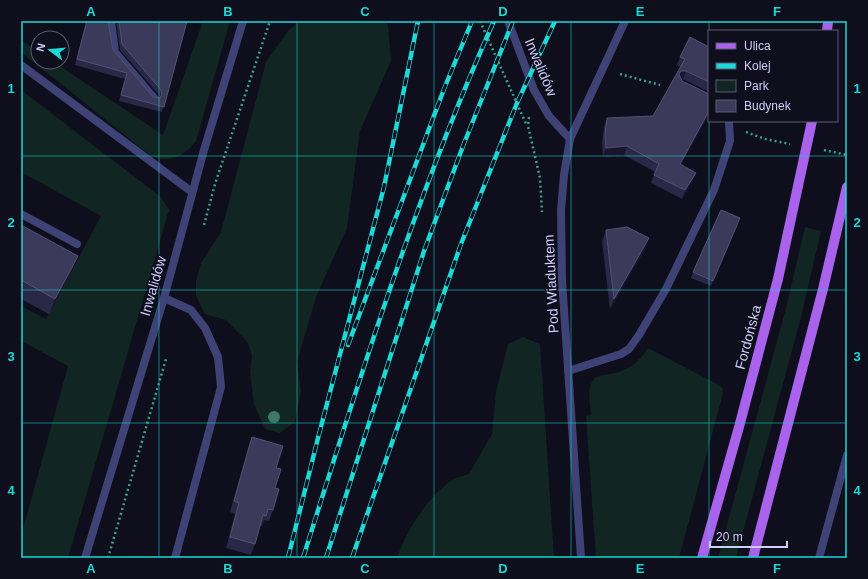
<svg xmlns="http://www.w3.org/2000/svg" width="868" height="579" viewBox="0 0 868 579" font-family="Helvetica,sans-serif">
<rect width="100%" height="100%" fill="#0e0e1c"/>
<g fill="#112522">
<path d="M203 21H230L196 141C185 156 169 164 151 156L21 52V40L38 51V62H54L163 135Z"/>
<polygon points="300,21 383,21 388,25 391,61 360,131 347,228 316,297 297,362 301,391 295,422 280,433 265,429 254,404 250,372 252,356 248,343 226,320 205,314 196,296 196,281 201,263 221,232 266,62 288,31"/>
<polygon points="21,90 161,197 169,210 68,558 21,558 21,536 68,366 21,341 21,306 46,319 101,216 21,172"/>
<polygon points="805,227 821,231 801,317 736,558 718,558 786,308"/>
<path d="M523 337 540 344 554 558H397C407 529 427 498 452 480 456 477 464 476 469 474L492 434 496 392 508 344Z"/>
<path d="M648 348 719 385 723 389 722 397 679 558H596L586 416 591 415C590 404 586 386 595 378 599 375 606 375 610 374 628 371 638 363 648 348Z"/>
</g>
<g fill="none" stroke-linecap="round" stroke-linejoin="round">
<g stroke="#3aa18e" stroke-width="2.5" stroke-dasharray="2 3" stroke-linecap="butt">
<polyline points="480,21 527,126"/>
<polyline points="620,74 660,85"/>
<polyline points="529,117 528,126 540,178 542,212"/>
<polyline points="746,132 765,139 790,144"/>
<polyline points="824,150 847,155"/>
<polyline points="204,225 215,184 270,21"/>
<polyline points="108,558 166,359"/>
</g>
<g stroke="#3e4275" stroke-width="8">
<polyline points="111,21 115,52 155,99"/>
<polyline points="21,65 192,192"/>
<polyline points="21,214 77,244"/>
<polyline points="164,298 191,310 205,328 218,357 221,387 175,558"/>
<polyline points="568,371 621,354 629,349 639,335 666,289 714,190 730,141 729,121"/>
</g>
<g stroke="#3e4275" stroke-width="8">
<polyline points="508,21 534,90 549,116 570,139"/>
<polyline points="85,558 164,298 204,150 243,21"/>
<polyline points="581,558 562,280 561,210 564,175 570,139 625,21"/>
<polyline points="819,558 847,455"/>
</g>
<g stroke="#a862ec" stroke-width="10">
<polyline points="827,31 828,21"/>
<polyline points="702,558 739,427 778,279"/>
<polyline points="753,558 823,289 847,187"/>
</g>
<g stroke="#1ad9d6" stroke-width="4.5">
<g id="rail">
<polyline points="348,345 444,89 472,21"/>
<polyline points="288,558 318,438 384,187 418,21"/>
<path d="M303 558C360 377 416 195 494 21"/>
<polyline points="326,558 424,251 463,146 513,21"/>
<polyline points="352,558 461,244 517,103 555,21"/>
</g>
</g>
<use href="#rail" stroke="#0e0e1c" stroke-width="3" stroke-dasharray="9" stroke-linecap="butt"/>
<polyline stroke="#a862ec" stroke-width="10" points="778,279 812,121"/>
</g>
<circle fill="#3d7969" cx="274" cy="417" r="6"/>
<g fill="#2a2847">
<polygon points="86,21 108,21 113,50 153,97 160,98 159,95 120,50 116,21 187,21 162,112 119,101 125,79 75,65"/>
<polygon points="709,47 709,92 683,79 681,79 682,81 709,94 709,114 681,164 693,181 682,199 651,183 655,172 624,155 603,157 602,142 604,127 607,118 653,116 680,67 677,65 680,57"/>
<polygon points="738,223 711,286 691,278 693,272"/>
<polygon points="21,225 72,271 49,314 21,299"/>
<polygon points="606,230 645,249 610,309 602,241"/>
<polygon points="252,437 276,468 275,488 273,510 269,521 264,520 262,526 260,526 255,544 251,555 226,548 235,514 230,512 248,448"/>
</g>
<g fill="#18162e">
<polygon points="681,71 686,71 683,79 678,79 679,74"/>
<polygon points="709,111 709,114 677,172 680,164"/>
<polygon points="627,146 624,155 603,157 606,148"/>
<polygon points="696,173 693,181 682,199 685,190"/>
<polygon points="649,238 645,249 610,309 614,299"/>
<polygon points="78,256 72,271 49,314 55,299"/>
</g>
<g fill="#3c3a5a" stroke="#535173">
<polygon points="87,21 108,21 113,50 153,97 160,98 162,95 161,90 122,44 119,21 187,21 164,107 121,95 127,73 77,59"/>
<polygon points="690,37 709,47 709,82 686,71 681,71 679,74 682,81 709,94 709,111 680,164 696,173 685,190 654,175 659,164 627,146 606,148 605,134 607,118 653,116 685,59 680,57"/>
<polygon points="721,210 740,218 713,281 693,272"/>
<polygon points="21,225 78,256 55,299 21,280"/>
<polygon points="627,227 649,238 614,299 606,230"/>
<polygon points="252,437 283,446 276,468 281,469 275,488 279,489 273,510 268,509 266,516 263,515 255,544 230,537 239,503 234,501"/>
</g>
<path fill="none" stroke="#1ad9d6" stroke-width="1" stroke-opacity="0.55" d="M159 21V558M297 21V558M434 21V558M571 21V558M709 21V558M21 156H847M21 290H847M21 423H847"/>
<g text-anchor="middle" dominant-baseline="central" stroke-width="3" stroke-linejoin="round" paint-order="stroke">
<g font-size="14" fill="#cecef9" stroke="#0e0e1c">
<text transform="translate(541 67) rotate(67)">Inwalidów</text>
<text transform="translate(551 284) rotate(-93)">Pod Wiaduktem</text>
<text transform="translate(153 286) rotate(-74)">Inwalidów</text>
<text transform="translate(748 337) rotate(-75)">Fordońska</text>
</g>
</g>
<rect width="868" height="579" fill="none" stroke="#0e0e1c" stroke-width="44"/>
<rect x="708" y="30" width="130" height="92" fill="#0e0e1c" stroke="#5b5b74"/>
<rect x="716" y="43" width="20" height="6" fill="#a862ec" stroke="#5b5b74"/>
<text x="744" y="50" font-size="12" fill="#cecef9">Ulica</text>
<rect x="716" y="63" width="20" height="6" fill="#1ad9d6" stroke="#5b5b74"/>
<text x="744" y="70" font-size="12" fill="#cecef9">Kolej</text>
<rect x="716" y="80" width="20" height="12" fill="#112522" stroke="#5b5b74"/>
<text x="744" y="90" font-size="12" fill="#cecef9">Park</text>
<rect x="716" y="100" width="20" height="12" fill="#3c3a5a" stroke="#5b5b74"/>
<text x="744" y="110" font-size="12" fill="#cecef9">Budynek</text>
<g transform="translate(50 50) rotate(286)"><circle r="19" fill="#0e0e1c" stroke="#5b5b74"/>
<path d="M0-3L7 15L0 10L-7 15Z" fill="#1ad9d6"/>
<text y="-6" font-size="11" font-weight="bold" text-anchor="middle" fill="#cecef9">N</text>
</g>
<path d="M710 541v6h77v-6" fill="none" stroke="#cecef9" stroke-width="2"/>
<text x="716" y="541" font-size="12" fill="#cecef9" stroke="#0e0e1c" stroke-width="3" paint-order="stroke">20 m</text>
<rect x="22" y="22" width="824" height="535" fill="none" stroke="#1ad9d6" stroke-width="1.5"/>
<g font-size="13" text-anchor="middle" font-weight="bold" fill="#1ad9d6">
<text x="91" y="16">A</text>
<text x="228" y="16">B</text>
<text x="365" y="16">C</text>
<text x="503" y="16">D</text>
<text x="640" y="16">E</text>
<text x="777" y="16">F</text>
<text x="11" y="93">1</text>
<text x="857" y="93">1</text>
<text x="11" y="227">2</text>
<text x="857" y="227">2</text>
<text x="11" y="361">3</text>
<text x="857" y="361">3</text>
<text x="11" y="495">4</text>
<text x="857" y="495">4</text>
<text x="91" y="573">A</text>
<text x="228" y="573">B</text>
<text x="365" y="573">C</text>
<text x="503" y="573">D</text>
<text x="640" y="573">E</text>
<text x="777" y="573">F</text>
</g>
</svg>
